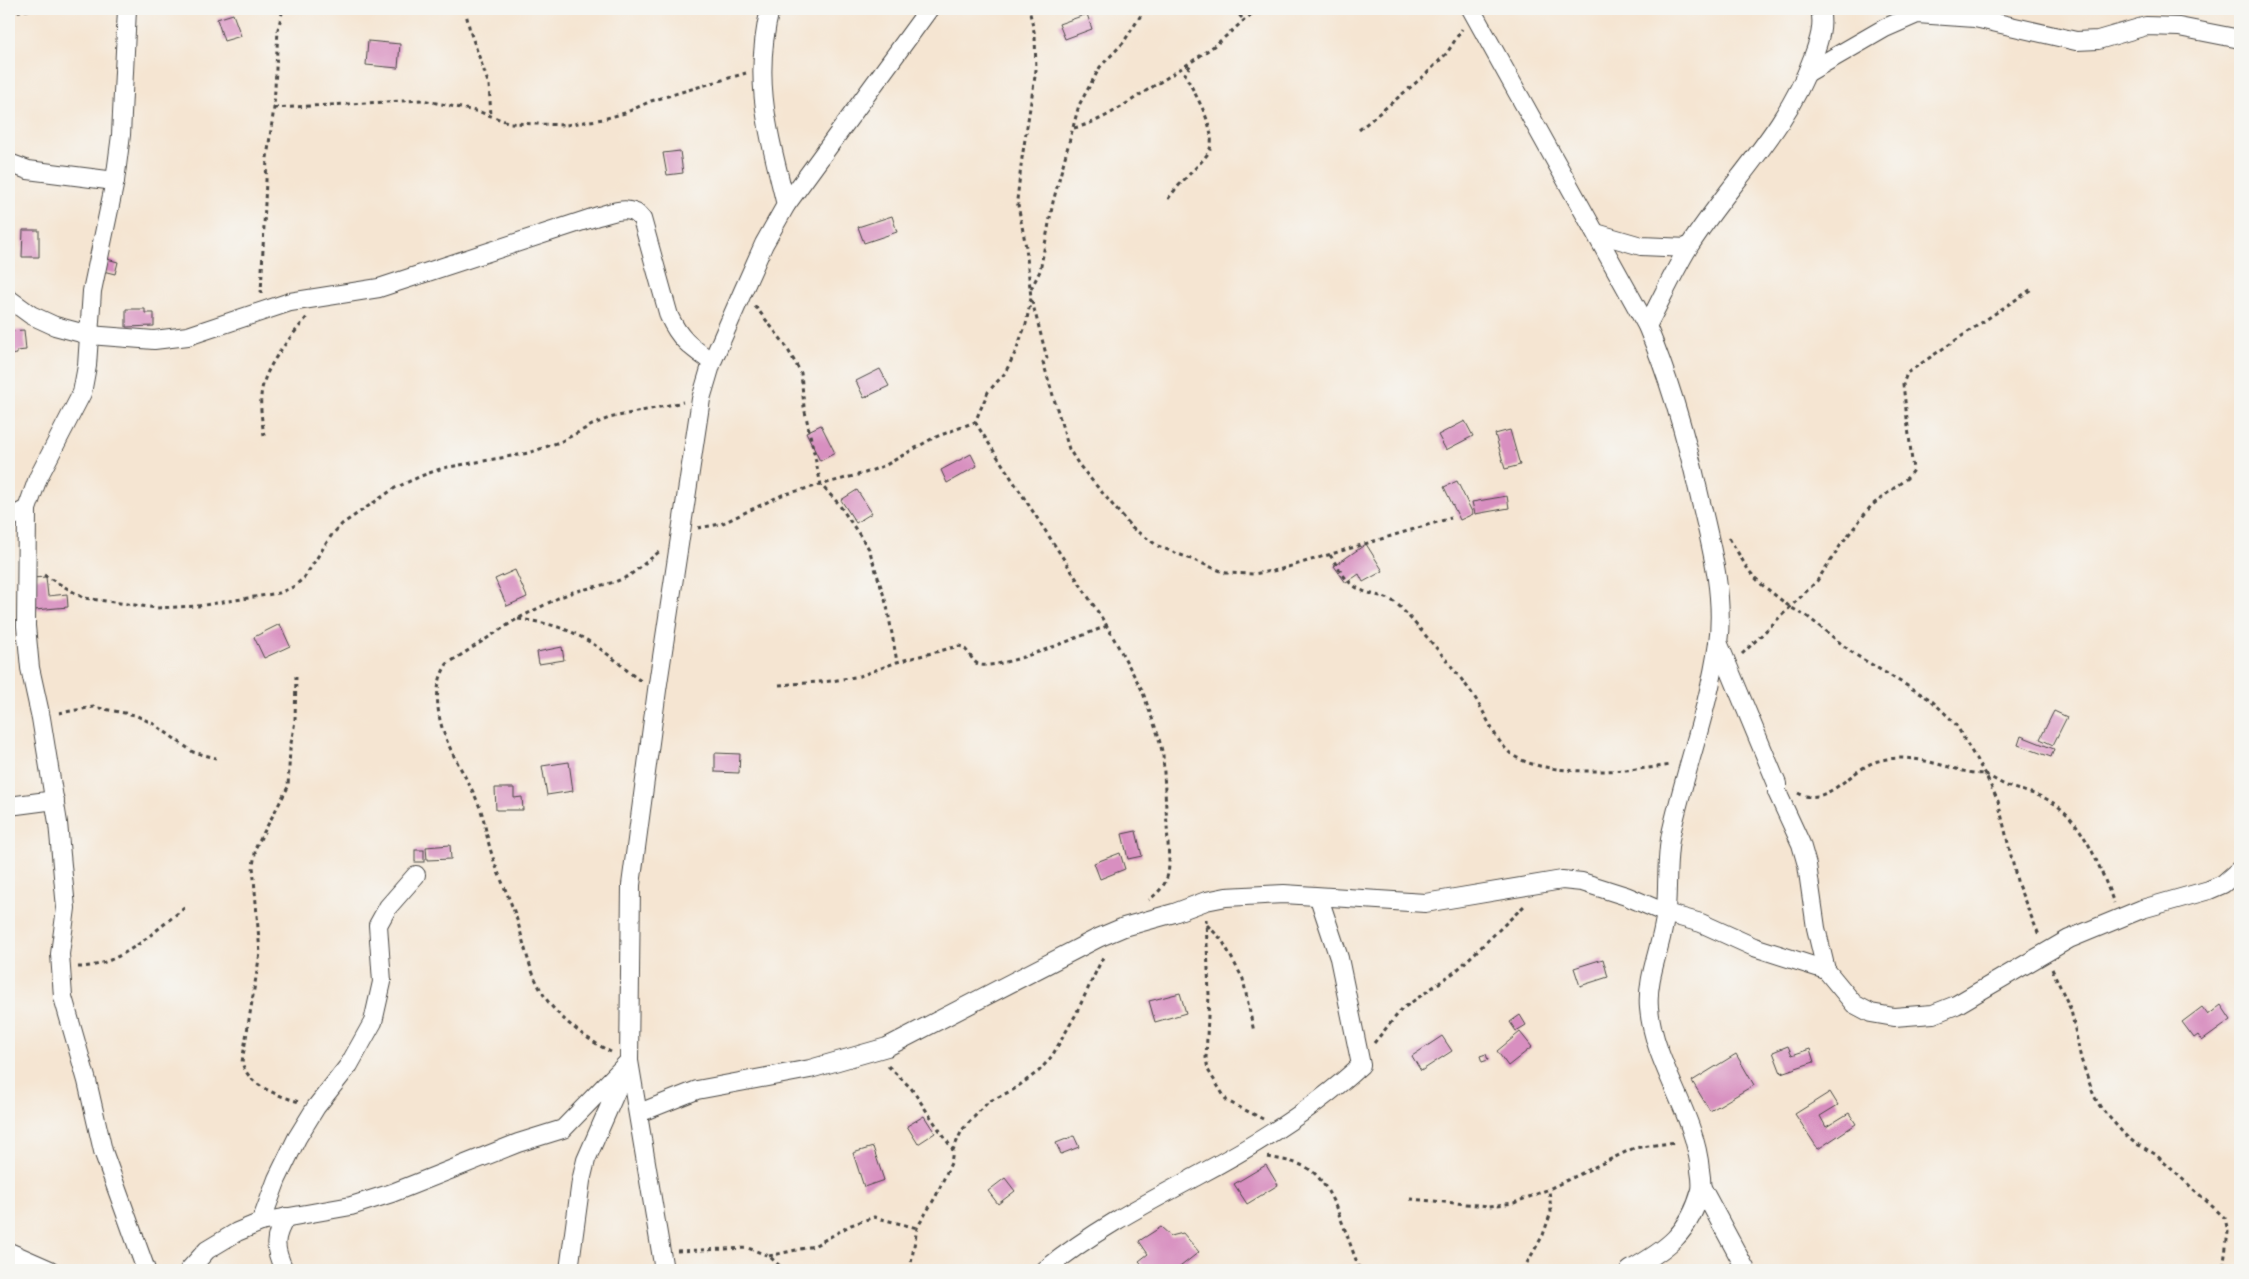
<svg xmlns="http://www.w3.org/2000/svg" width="2249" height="1279" viewBox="0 0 2249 1279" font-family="'Playpen Sans',sans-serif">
<rect width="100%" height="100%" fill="#f6f6f2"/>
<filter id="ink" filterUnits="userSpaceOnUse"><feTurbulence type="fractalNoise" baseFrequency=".02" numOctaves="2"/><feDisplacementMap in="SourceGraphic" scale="10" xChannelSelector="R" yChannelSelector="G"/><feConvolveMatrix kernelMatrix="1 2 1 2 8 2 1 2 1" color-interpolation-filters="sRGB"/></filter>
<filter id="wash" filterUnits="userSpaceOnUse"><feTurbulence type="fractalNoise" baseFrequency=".0096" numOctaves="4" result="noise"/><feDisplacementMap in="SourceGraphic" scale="20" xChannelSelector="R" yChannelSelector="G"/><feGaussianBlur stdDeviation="1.12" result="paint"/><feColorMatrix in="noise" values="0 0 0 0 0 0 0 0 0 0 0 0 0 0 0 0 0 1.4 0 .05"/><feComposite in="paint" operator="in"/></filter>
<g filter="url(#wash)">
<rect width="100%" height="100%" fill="#f5e5d2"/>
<g id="blocks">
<g fill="#d88fc0">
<polygon points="233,14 241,36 224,41 217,19"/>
<polygon points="1087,14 1092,29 1065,39 1059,24"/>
<polygon points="368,41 400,44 398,68 366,65"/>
<polygon points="680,151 683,173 667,175 663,153"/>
<polygon points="892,216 897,232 864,243 858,227"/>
<polygon points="23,230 39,230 39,257 22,257"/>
<polygon points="107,259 118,262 115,274 103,271"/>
<polygon points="126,309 145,309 145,313 154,313 154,326 126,327"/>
<polygon points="24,330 26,350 17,351 17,354 9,355 9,331"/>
<polygon points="880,369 889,386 864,398 856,381"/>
<polygon points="1465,421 1473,436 1446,450 1438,435"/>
<polygon points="821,425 835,453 820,461 806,432"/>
<polygon points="1510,430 1520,465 1505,469 1495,434"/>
<polygon points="971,454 977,466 947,483 941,470"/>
<polygon points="1457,481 1473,514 1460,520 1444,487"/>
<polygon points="857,490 872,513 856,523 841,500"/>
<polygon points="1507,496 1509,508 1475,514 1472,502"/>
<polygon points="1366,544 1383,571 1363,582 1359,574 1346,583 1334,566"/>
<polygon points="515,570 527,597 507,606 495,579"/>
<polygon points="46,577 48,596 67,594 68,607 35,610 32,578"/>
<polygon points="280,624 290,646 264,658 254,637"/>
<polygon points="562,647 564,660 539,664 537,652"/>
<polygon points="2054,711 2067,717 2053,745 2040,739"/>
<polygon points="2021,736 2054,749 2051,757 2018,745"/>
<polygon points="715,753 740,754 739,773 715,772"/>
<polygon points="569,762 573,791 547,795 542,766"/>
<polygon points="495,788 514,788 514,798 522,797 523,810 496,810"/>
<polygon points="1136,831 1142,856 1128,859 1122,834"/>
<polygon points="450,845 451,859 427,860 426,847"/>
<rect x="415" y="850" width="9" height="12"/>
<polygon points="1120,853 1125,869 1100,879 1094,863"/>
<polygon points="1603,959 1608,977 1580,986 1574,968"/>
<polygon points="1180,993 1186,1013 1155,1022 1149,1001"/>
<polygon points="2221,1005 2231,1020 2202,1041 2198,1035 2194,1038 2182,1022 2202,1007 2208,1015"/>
<polygon points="1520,1015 1526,1025 1516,1031 1510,1022"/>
<polygon points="1520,1032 1532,1047 1508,1066 1497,1051"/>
<polygon points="1442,1036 1452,1051 1421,1071 1412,1056"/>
<polygon points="1788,1046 1792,1055 1810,1049 1814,1062 1781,1073 1773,1052"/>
<polygon points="1486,1054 1488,1060 1482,1062 1480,1056"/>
<polygon points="1736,1054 1754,1085 1710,1111 1692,1081"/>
<polygon points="1830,1092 1838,1105 1820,1116 1826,1127 1849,1113 1856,1124 1818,1149 1795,1114"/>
<polygon points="924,1116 935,1133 918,1144 907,1126"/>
<polygon points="1074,1136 1079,1147 1061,1154 1056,1143"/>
<polygon points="873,1147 884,1180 864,1187 853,1153"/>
<polygon points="1266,1165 1278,1185 1247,1204 1234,1184"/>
<polygon points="1005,1178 1015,1191 998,1204 988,1191"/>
<polygon points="1161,1227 1171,1236 1183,1233 1199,1252 1176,1270 1147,1270 1139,1261 1148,1254 1139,1241"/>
</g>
</g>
</g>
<g filter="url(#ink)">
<use href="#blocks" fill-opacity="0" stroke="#494744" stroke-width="1"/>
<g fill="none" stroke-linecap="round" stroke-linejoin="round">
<g stroke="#494744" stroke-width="20">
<g id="street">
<polyline points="127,9 121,135 115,181 92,291 87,366 82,393 38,478 27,509 26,626 30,668 41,718 58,823 66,908 60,954 63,997 87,1081 103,1151 146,1270"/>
<path d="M770 9C752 82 769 134 786 205"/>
<path d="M1471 9 1647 326C1670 380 1686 437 1699 494 1710 542 1725 593 1718 643 1709 708 1685 770 1671 834 1666 858 1668 884 1666 909 1664 942 1646 975 1649 1008 1654 1065 1695 1112 1700 1170 1701 1176 1702 1184 1701 1190 1689 1234 1667 1249 1630 1270"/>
<polyline points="1807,73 1885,28 1917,14 1975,18 2076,41 2098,40 2146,26 2179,27 2240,39"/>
<polyline points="9,163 28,170 115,181"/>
<polyline points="1596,233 1641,246 1688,248"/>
<path d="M9 299 31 315 55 326 89 335 154 340 188 336 290 302 379 288 598 216C614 212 631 204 642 219L669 316C680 340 691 347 712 362"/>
<path d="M1647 326C1661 300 1673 273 1688 248 1729 183 1787 131 1813 57 1819 41 1824 26 1820 9"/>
<polyline points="9,518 27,509"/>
<polyline points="1718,642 1777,784 1777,792 1801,844 1807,865 1816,928 1826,970 1854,1004 1871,1013 1894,1017 1933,1014 1956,1005 2069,939 2142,909 2209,890 2223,884 2240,869"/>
<polyline points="9,806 55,800"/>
<polyline points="639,1113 697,1090 810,1069 887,1047 1098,938 1124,927 1174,913 1206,901 1226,897 1284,894 1425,903 1562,880 1582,882 1626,896 1666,913 1701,923 1754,947 1826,970"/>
<polyline points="1702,1188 1746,1270"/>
<polyline points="261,1222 277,1179 297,1138 316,1107 349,1065 373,1022 382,982 378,925 388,907 416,875"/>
<polyline points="9,1252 50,1270"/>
<polyline points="189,1270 207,1250 237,1232 261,1222 351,1206 392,1193 518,1143 563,1129 629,1061"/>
<path d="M284 1270C274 1248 273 1238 286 1217"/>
<polyline points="569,1270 581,1181 586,1160 625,1071"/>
<polyline points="664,1270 629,1061 631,885 657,690 701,399 712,362 743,291 764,244 786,205 929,9"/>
<path d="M1045 1270C1093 1231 1143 1205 1197 1176 1256 1145 1313 1110 1361 1065L1339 958 1319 898"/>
</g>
</g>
<g stroke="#494744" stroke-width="3" stroke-dasharray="4 4" stroke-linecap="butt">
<polyline points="465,9 470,31 489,85 491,116"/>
<polyline points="1234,9 1243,19"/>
<polyline points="9,12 37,9"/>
<polyline points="274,108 422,100 480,112 510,123 566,125 603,119 625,113 651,101 746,73"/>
<path d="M1074 128C1102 122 1125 104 1149 89 1171 75 1194 61 1215 45 1231 33 1243 19 1260 9"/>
<polyline points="1359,130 1424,76 1447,53 1462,29"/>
<path d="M1168 199C1180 182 1194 171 1206 156 1223 136 1194 94 1185 74L1192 62"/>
<polyline points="1031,289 1040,271 1053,202 1079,105 1100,67 1123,43 1145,9"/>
<polyline points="261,294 267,158 274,108 278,29 283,9"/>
<polyline points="1032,301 1047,358 1043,362 1069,449 1079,465 1132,528 1158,546 1206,565 1226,573 1253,574 1278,570 1451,518"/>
<polyline points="755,306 784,343 801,373 804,407 821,485 838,503 869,549 887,606 897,662"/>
<path d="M975 422 1107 626 1142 690 1158 735 1163 755 1169 861C1169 880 1164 888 1149 900"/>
<path d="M264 436C262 420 259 404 262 389 267 363 291 337 307 317"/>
<polyline points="698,528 721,524 782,495 865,473 886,465 933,438 975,422 988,392 1005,373 1015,353 1026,324 1031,298 1026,247 1017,200 1022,158 1036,70 1035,36 1029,9"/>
<polyline points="1729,538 1749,571 1761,584 1790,607 1808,617 1854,654 1931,700 1955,723 1986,776 1998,801 2018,885 2039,935"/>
<path d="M1330 555C1338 567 1345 582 1359 589 1376 598 1388 593 1403 610 1427 637 1452 665 1473 695 1486 713 1493 738 1510 753 1541 779 1633 771 1671 765"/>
<polyline points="44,575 84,598 156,608 198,606 279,593 293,587 304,578 331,536 342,524 395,488 421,476 443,468 529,453 562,441 592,425 609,418 683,402"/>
<path d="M518 619C560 624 580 633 614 659 623 666 631 675 641 681"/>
<polyline points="1742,654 1817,581 1842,543 1871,506 1907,478 1913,470 1903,384 1907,373 2033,288"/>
<path d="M296 676 295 721 290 749 288 787 256 847 253 866 260 953 242 1062C248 1086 277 1095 299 1102"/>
<path d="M779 685 832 681 860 676 897 662 959 646 963 647C968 651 973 662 978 664 994 673 1085 634 1107 626"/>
<polyline points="59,713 94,707 135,715 154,724 193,752 216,758"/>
<path d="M1798 793C1827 809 1851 768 1878 761 1906 753 1933 763 1960 770 1968 773 1978 773 1986 775 1993 778 2000 783 2007 786 2021 791 2036 793 2050 801 2084 821 2100 868 2114 903"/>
<polyline points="1206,919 1209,995 1206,1058 1208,1070 1227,1101 1263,1119"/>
<polyline points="1207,925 1222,940 1243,979 1254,1032"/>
<path d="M78 967C120 967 155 930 187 906"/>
<polyline points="2052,969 2071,1010 2081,1059 2094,1096 2101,1108 2126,1136 2135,1143 2155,1154 2225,1218 2228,1232 2223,1270"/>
<polyline points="1374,1043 1402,1009 1456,971 1524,906"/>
<path d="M611 1052C589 1041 558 1018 545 997 530 974 525 948 518 923 510 897 497 874 490 848 486 835 485 821 480 808 468 776 445 749 439 715 436 697 437 679 447 664L517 619 558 598 573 592 615 582 629 576 660 551"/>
<polyline points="888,1066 911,1088 953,1150"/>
<path d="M1268 1157C1283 1160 1301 1162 1313 1172 1334 1189 1349 1244 1360 1270"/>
<polyline points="1410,1199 1489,1206 1514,1203 1549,1189 1634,1148 1677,1142"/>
<polyline points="677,1251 748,1248 769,1256 784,1270"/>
<polyline points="769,1256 814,1246 851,1225 874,1217 917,1228"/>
<polyline points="910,1270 917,1228 936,1196 951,1163 953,1150 962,1130 988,1102 1013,1090 1039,1071 1052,1056 1075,1016 1103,957"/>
<polyline points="1523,1270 1543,1235 1551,1212 1549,1189"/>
</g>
<use href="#street" stroke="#fff" stroke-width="18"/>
</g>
</g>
<rect width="2249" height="1279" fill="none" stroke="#f6f6f2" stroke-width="30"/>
</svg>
